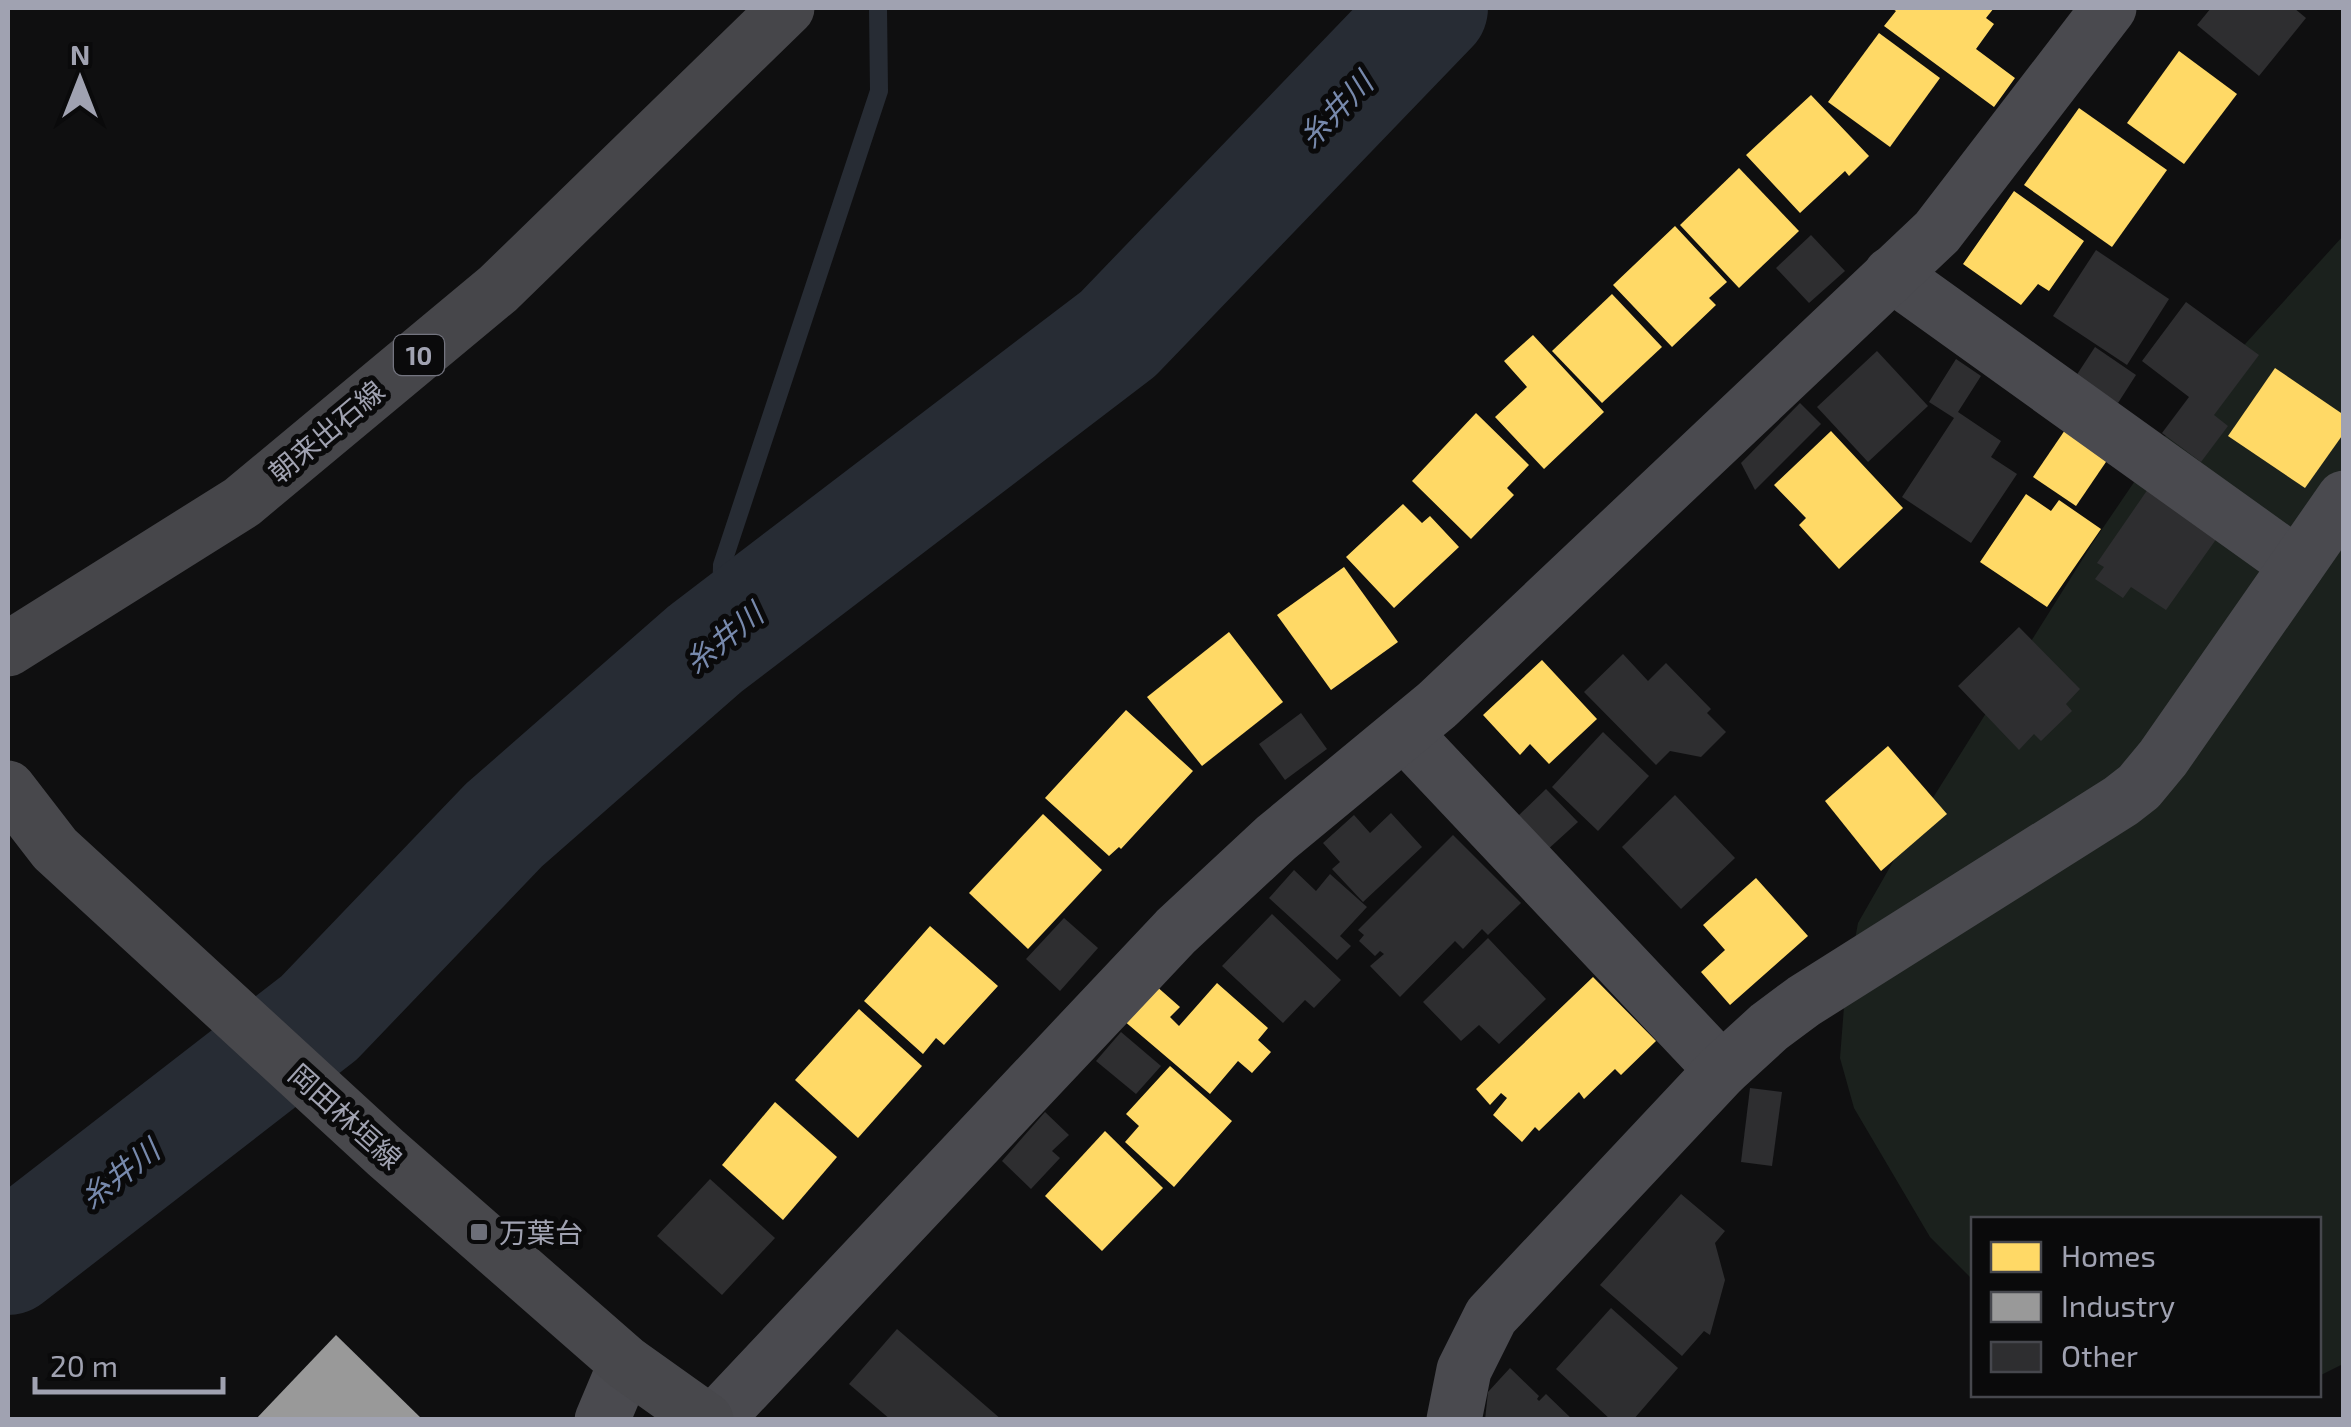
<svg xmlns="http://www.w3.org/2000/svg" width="2351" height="1427" viewBox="0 0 2351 1427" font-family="'Exo 2','Noto Sans JP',sans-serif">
<rect width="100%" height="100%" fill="#0f0f10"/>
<polygon fill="#1b211d" points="2343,236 2343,1364 2319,1376 2318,1220 1974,1220 1973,1280 1930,1237 1854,1108 1840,1058 1845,994 1858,923 1894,860 2092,544 2177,419"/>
<g fill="#ffd966">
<polygon points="1891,8 1994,8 1986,18 1994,24 1976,49 2015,78 1994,107 1884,26 1896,11"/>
<polygon points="1879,33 1940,78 1890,147 1828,102"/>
<polygon points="2179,51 2237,94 2184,164 2127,123"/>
<polygon points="1811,95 1869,156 1849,176 1845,171 1800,213 1746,155"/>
<polygon points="2079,108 2167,170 2112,247 2024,185"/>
<polygon points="1739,168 1799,231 1739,288 1680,225"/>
<polygon points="2014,191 2084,241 2049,291 2038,284 2021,305 1963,264"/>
<polygon points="1675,226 1727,282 1709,298 1716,305 1672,347 1613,285"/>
<polygon points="1612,294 1662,347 1602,403 1552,351"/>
<polygon points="1533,335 1604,412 1544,469 1495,417 1527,387 1504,361"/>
<polygon points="2275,368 2344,415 2344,433 2305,488 2228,436"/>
<polygon points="1476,413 1529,465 1507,488 1514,495 1471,539 1412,481"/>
<polygon points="2065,430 2108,459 2076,506 2033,477"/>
<polygon points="1831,431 1903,508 1839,569 1799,525 1806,518 1774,485"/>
<polygon points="2026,494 2051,511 2059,500 2101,529 2047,607 1980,562"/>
<polygon points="1403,504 1422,523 1430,516 1459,547 1394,608 1346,557"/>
<polygon points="1344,567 1398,642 1331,690 1277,615"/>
<polygon points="1229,632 1283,702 1202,766 1147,697"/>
<polygon points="1542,660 1597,719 1549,764 1530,744 1520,755 1483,715"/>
<polygon points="1126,710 1193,771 1121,849 1119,847 1109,856 1045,798"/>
<polygon points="1888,746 1947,814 1881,871 1825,801"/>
<polygon points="1043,814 1102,870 1028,949 969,893"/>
<polygon points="1756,878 1808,936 1730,1005 1701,972 1725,950 1703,925"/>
<polygon points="930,926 998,986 944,1045 936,1038 923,1054 864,1001"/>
<polygon points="1593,977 1656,1041 1621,1075 1615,1069 1584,1099 1579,1092 1539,1131 1535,1127 1522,1142 1493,1115 1507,1098 1501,1093 1490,1105 1476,1089"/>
<polygon points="1217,983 1268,1028 1258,1040 1271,1052 1252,1073 1238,1061 1210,1094 1123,1020 1155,985 1180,1007 1170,1017 1179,1026"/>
<polygon points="859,1009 922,1066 858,1138 795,1080"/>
<polygon points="1170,1066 1232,1121 1174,1187 1125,1142 1139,1126 1126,1114"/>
<polygon points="775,1102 837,1157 783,1220 722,1165"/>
<polygon points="1105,1131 1163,1188 1102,1251 1045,1196"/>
</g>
<polygon fill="#999" points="336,1335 423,1420 255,1420"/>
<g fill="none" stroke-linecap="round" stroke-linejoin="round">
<polyline stroke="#272c34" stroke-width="18" points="720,637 722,565 879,91 878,8"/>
<polyline stroke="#272c34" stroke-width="112" points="8,1259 319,1018 504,825 705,649 1118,334 1432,8"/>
</g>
<g fill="#2e2e30">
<polygon points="2211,8 2294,8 2306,18 2259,76 2197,25"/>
<polygon points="1811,235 1845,271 1809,303 1776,268"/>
<polygon points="2096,250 2169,299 2127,365 2053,316"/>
<polygon points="2186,302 2259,355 2214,415 2228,426 2201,462 2162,433 2189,397 2142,361"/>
<polygon points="2095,347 2136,375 2118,403 2076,376"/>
<polygon points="1877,351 1928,406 1868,462 1817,407"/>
<polygon points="1956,359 1981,376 1958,412 2001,441 1991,457 2017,474 1971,543 1902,497 1954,418 1929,402"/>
<polygon points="1800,403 1821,424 1755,490 1741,463"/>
<polygon points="2148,489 2217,538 2166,610 2131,587 2123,598 2095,579 2104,567 2097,563"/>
<polygon points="2019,627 2080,689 2066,704 2072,711 2041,741 2034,734 2019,750 1958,686"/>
<polygon points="1623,654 1648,681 1666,663 1711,709 1707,713 1726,732 1701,757 1670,751 1656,765 1584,692"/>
<polygon points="1301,713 1327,749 1285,780 1259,744"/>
<polygon points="1603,732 1649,776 1598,831 1552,787"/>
<polygon points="1546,789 1578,822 1546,851 1516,818"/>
<polygon points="1675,795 1735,858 1681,909 1622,847"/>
<polygon points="1391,813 1422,847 1363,902 1332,869 1340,862 1323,843 1354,815 1370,833"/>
<polygon points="1453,835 1521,903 1488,935 1482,929 1463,949 1455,941 1400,997 1370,966 1384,954 1380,951 1375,956 1359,941 1364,935 1358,930"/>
<polygon points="1294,870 1316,891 1330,874 1367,907 1340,936 1351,946 1337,960 1269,898"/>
<polygon points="1272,914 1341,980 1314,1008 1305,1000 1283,1023 1222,966"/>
<polygon points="1064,918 1098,948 1060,991 1026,959"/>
<polygon points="1488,938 1546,999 1499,1044 1479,1025 1461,1041 1423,1002"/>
<polygon points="1121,1032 1161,1066 1136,1094 1096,1061"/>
<polygon points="1750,1088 1782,1092 1772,1166 1741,1162"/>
<polygon points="1045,1112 1069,1135 1052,1151 1060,1158 1031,1189 1002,1161"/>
<polygon points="710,1179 775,1238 722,1295 657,1236"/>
<polygon points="1681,1194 1725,1231 1715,1243 1725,1280 1710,1335 1704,1331 1682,1356 1600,1285"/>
<polygon points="1611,1308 1678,1368 1633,1420 1611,1420 1556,1369"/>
<polygon points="897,1329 1002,1420 891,1420 849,1384"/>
<polygon points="1510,1368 1539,1396 1537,1399 1539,1401 1546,1394 1573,1420 1485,1420 1488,1392"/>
</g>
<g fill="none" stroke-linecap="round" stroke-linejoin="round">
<g stroke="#4a4a4f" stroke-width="55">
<polyline points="1891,274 2297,565"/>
<polyline points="1404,733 1722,1070"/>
<polyline points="715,1420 1176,931 1276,838 1437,705 1937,232 2109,8"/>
<polyline points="1454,1420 1464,1370 1491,1316 1722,1070 1769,1027 1804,1001 2121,801 2139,787 2163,758 2344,498"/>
</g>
<polyline stroke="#4a4a4f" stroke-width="55" points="602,1420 626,1363"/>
<polyline stroke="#48484c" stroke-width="55" points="8,788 55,849 386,1153 626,1363 706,1420"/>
<polyline stroke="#46464a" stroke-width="55" points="8,649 242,502 498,289 787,8"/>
</g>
<rect fill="#6d6f79" stroke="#0a0a0b" stroke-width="4" x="469" y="1222" width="20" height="20" rx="5"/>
<g text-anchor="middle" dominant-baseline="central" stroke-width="10" stroke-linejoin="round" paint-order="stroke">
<rect fill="#0a0a0b" stroke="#73747f" stroke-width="2.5" x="394" y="335" width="50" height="40" rx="8"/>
<g font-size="25" font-weight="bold" fill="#a0a2b1">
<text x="419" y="355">10</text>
</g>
<g font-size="28" fill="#a0a2b1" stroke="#0a0a0b">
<text transform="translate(326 431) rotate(-40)">朝来出石線</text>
<text transform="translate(346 1116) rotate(42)">岡田林垣線</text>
</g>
<g font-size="28" fill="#a0a2b1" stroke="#0a0a0b" text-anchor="start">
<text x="499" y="1232">万葉台</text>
</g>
<g font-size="30" font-style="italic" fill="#7789ac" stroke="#0a0a0b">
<text transform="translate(1335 109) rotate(-46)">糸井川</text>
<text transform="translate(723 637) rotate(-39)">糸井川</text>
<text transform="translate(119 1173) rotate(-38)">糸井川</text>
</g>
</g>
<rect width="2351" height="1427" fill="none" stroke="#a0a2b1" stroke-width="20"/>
<rect x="1971" y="1217" width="350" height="180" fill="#0a0a0b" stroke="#46474d" stroke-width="2.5"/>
<rect x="1991" y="1242" width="50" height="30" fill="#ffd966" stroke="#46474d" stroke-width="2.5"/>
<text x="2061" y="1267" font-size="30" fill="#a0a2b1">Homes</text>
<rect x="1991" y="1292" width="50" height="30" fill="#999999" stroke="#46474d" stroke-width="2.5"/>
<text x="2061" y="1317" font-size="30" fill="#a0a2b1">Industry</text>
<rect x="1991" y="1342" width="50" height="30" fill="#2e2e30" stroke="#46474d" stroke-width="2.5"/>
<text x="2061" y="1367" font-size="30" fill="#a0a2b1">Other</text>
<g transform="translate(80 80)" stroke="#0a0a0b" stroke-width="8" paint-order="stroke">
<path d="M0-8L18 38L0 25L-18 38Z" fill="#a0a2b1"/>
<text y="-15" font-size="28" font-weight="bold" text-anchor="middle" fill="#a0a2b1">N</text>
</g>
<path d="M35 1377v15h188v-15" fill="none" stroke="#a0a2b1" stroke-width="5"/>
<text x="50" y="1377" font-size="30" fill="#a0a2b1" stroke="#0a0a0b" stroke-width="8" paint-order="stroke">20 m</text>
</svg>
